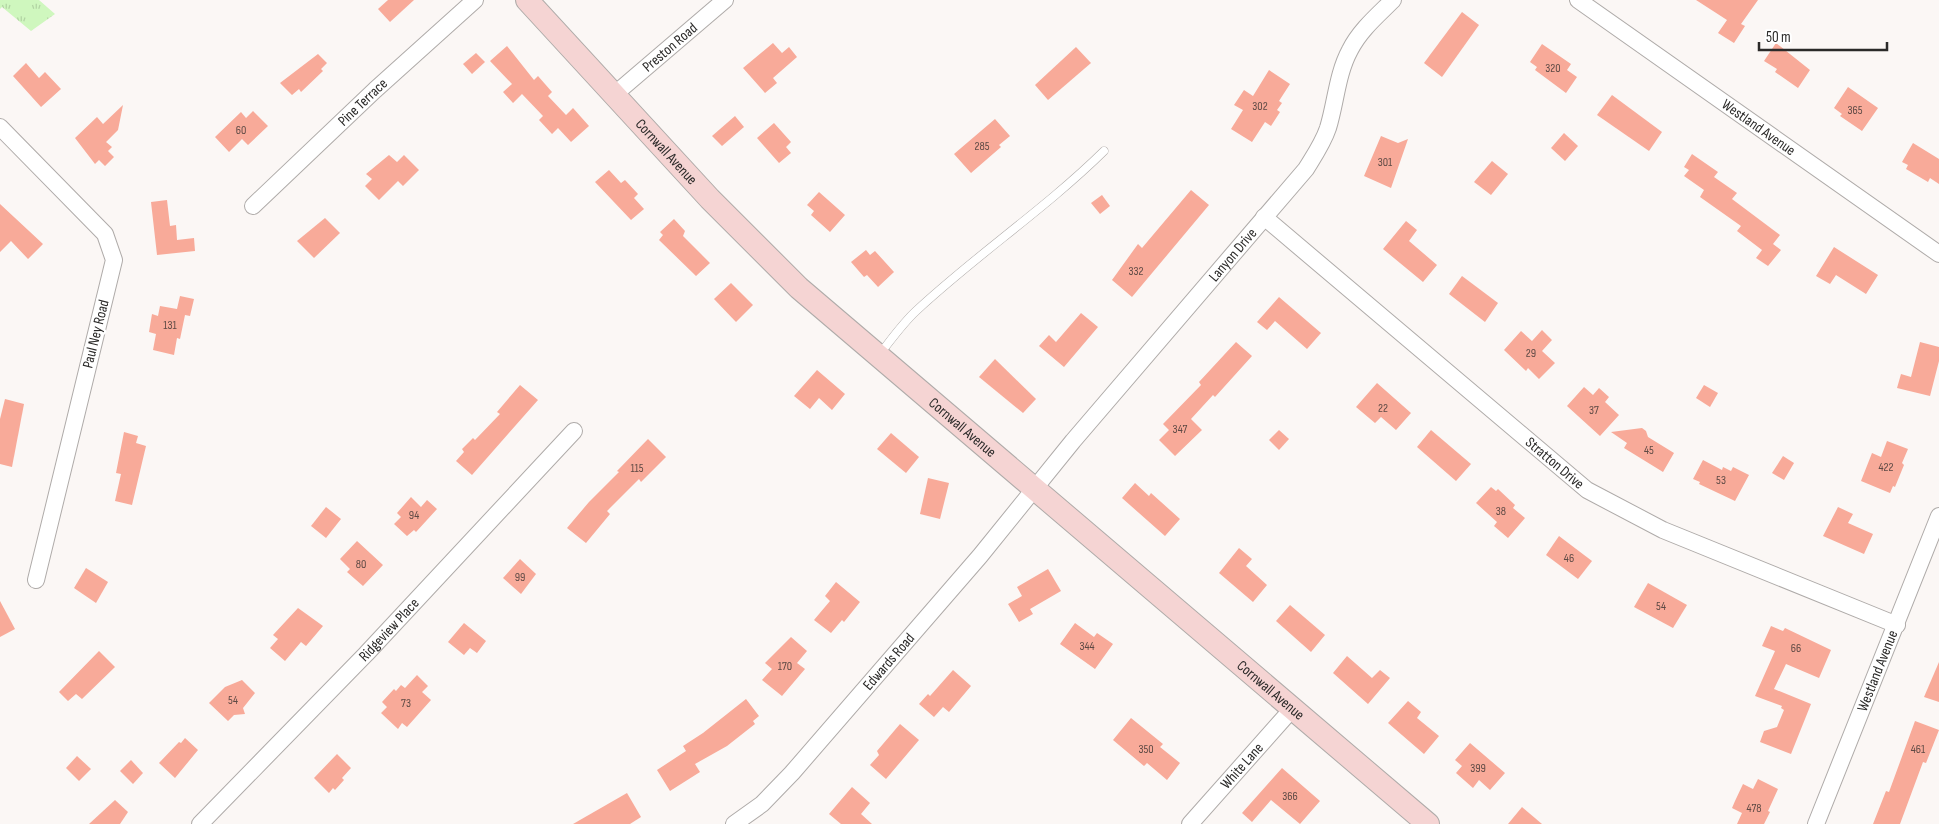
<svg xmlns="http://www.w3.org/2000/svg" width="1939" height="824" viewBox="0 0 1939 824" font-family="'Sofia Sans Condensed',sans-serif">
<defs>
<pattern id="park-tufts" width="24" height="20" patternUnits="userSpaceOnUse" patternTransform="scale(1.25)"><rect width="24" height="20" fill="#cff7be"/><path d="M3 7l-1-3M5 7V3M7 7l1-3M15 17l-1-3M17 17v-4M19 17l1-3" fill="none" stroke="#b2d4a3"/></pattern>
</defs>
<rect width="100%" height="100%" fill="#fbf7f5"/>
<polygon fill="url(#park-tufts)" points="0,0 39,0 55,14 31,31 2,7 0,9"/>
<g fill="#f8aa99">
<polygon points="388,0 414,0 390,22 378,9"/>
<polygon points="1696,0 1758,0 1741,24 1745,26 1734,43 1718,33 1727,20"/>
<polygon points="1462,12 1479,25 1442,77 1424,63"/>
<polygon points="773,43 782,53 789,47 797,57 773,78 777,83 765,93 743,68"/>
<polygon points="1776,43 1810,70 1798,88 1775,72 1777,69 1764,61"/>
<polygon points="1542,44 1571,64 1567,70 1577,77 1566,93 1535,70 1537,67 1530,62"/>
<polygon points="507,46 534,80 538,76 552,92 548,96 566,115 573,108 589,126 571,142 558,128 552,134 539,120 543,116 522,94 513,103 503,92 512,84 490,61"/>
<polygon points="1076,47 1091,63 1048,100 1035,85"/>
<polygon points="476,53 485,62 472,74 463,64"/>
<polygon points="318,54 327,63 321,69 323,71 301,92 299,89 292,95 280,83"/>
<polygon points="26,63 39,78 45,72 61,89 41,107 13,76"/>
<polygon points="1269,70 1290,84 1279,101 1282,103 1277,110 1280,112 1271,126 1265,122 1252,142 1231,129 1243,110 1234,105 1244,90 1253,96"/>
<polygon points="1848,87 1878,108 1862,131 1840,116 1842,114 1834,108"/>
<polygon points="1612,95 1662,132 1649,151 1597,115"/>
<polygon points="123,105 118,130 106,142 112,147 108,151 114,157 105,166 99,160 95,164 75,138 97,117 103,124"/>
<polygon points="253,111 268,126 248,145 242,139 229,152 215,137 241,112 246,118"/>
<polygon points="735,116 744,127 722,146 712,136"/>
<polygon points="995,119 1010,136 999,145 1001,147 971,173 954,154"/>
<polygon points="774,123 791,142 786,147 791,153 779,163 757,138"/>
<polygon points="1564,133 1578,146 1565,161 1551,148"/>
<polygon points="1381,136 1398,143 1408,139 1391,188 1364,176"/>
<polygon points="1913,143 1939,159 1939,184 1930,178 1928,182 1906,169 1908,165 1902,162"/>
<polygon points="1692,154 1718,172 1714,177 1737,193 1732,199 1780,235 1773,244 1781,250 1768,266 1756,258 1762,250 1737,231 1741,226 1700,197 1704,190 1684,176 1689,170 1684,167"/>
<polygon points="389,155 397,162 404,155 419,170 403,186 398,181 379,200 365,186 372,179 366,174"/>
<polygon points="1492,161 1508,174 1491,195 1474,182"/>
<polygon points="609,170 621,183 625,180 638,194 634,198 644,209 631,220 595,182"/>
<polygon points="1191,190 1209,205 1132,297 1112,280 1138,244 1142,248"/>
<polygon points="819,192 845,215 830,232 811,215 814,211 807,205"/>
<polygon points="1102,195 1110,206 1100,214 1091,203"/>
<polygon points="167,200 170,226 176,225 177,240 194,238 195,251 157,255 151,202"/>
<polygon points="0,204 43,244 28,259 11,241 0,252"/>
<polygon points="325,218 340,233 314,258 297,241"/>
<polygon points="674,219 685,231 683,236 710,263 696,276 659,240 663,235 660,232"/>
<polygon points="1406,221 1417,230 1409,241 1437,265 1423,282 1383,249"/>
<polygon points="1834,247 1878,275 1866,294 1836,275 1830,284 1816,276"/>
<polygon points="866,250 870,255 875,251 894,272 878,287 867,275 864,277 851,262"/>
<polygon points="1462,276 1498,303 1485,322 1449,294"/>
<polygon points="731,283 753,305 736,322 714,299"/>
<polygon points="180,296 194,299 190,316 185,315 180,339 177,338 174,355 153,350 156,334 149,332 152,314 158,316 160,306 177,309"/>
<polygon points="1279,297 1321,333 1307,349 1275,321 1267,330 1257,322"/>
<polygon points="1081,313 1098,327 1064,367 1039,346 1049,335 1056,342"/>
<polygon points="1542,330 1552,340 1542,351 1555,363 1539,379 1528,368 1526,371 1504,350 1521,331 1532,341"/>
<polygon points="1236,342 1252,356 1215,397 1213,395 1191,419 1202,430 1175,456 1159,440 1169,430 1163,424 1201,385 1199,382"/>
<polygon points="1920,342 1939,347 1939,361 1930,396 1897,388 1901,374 1911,377"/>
<polygon points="995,359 1036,399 1023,413 979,377"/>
<polygon points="817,370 845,394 832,410 819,398 810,409 794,396"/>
<polygon points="1377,383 1411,413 1396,430 1381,417 1375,423 1356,407"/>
<polygon points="520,385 538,400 472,475 456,461 464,452 462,449 473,438 475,440 500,414 497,412"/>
<polygon points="1704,385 1718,393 1710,407 1696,398"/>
<polygon points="1584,387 1593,395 1599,388 1609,397 1605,402 1619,415 1600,436 1567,406"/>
<polygon points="5,399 24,404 12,467 0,464 0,419"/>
<polygon points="1642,428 1646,431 1648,437 1674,453 1663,472 1624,448 1627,443 1611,432"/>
<polygon points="1279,430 1289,439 1279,450 1269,440"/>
<polygon points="1431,430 1471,464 1456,481 1417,447"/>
<polygon points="124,432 138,436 136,443 146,446 132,505 115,501 121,474 116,473"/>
<polygon points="891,433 919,457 906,473 877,449"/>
<polygon points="648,439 666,457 641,482 639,479 607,511 610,514 586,543 567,528 589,502 619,472 617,471"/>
<polygon points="1887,441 1908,449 1902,463 1904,465 1895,487 1893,486 1890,493 1861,481 1872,453 1881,457"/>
<polygon points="1783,456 1794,463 1784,480 1772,473"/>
<polygon points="1703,460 1722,470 1723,467 1731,471 1733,467 1749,475 1735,501 1699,484 1700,482 1693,479"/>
<polygon points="928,478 949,483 940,519 920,514"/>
<polygon points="1135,483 1149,496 1151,493 1180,519 1165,536 1122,498"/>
<polygon points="1491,487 1496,491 1498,489 1515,505 1513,508 1525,518 1508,538 1494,526 1497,522 1476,503"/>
<polygon points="411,497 421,507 427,500 437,509 416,532 414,530 407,536 394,524 401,517 397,513"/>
<polygon points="326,507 341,519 326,538 311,526"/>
<polygon points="1838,507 1853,514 1848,523 1873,534 1864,554 1823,536"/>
<polygon points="1559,536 1592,561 1578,579 1546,555"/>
<polygon points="357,541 383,565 363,586 347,572 350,569 340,559"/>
<polygon points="1239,548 1252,559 1246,566 1267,585 1253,602 1219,573"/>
<polygon points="520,559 536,574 521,594 503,578"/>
<polygon points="86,568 108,582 96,603 74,588"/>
<polygon points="1048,569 1061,591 1030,609 1033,614 1019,622 1008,604 1022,596 1017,587"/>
<polygon points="836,582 860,602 844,622 842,620 831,633 814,620 830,601 825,596"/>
<polygon points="1648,583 1687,605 1673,628 1634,607"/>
<polygon points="0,601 15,629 0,637"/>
<polygon points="1290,605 1325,635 1311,652 1276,621"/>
<polygon points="298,608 323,626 306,646 301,642 285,661 270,648 278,639 273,635"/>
<polygon points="464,623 486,641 477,653 470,648 464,655 448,642"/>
<polygon points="1075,623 1094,637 1097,633 1113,644 1095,669 1060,644"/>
<polygon points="1771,626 1783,631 1785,628 1831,650 1819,678 1786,664 1774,689 1811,704 1791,754 1760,742 1764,731 1777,727 1784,710 1781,708 1782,706 1755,696 1775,651 1762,646"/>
<polygon points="791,637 807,651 797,663 805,669 782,696 762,680 772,669 765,663"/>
<polygon points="99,651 115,667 82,699 76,694 68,701 59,692"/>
<polygon points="1347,656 1372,678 1380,670 1390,678 1368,704 1333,673"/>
<polygon points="1939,662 1939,702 1924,697"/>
<polygon points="953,670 971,686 949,712 943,707 934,717 919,704 928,694 930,696"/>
<polygon points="417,675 428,686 422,692 431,700 407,727 402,723 398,729 381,713 387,707 382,702 394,689 396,691 401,685 405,688"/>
<polygon points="242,680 255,693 243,708 245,714 234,715 228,721 209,703 225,687"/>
<polygon points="746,699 759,716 753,721 755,724 727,746 695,764 700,772 670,791 657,770 686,751 683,746 703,733"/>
<polygon points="1408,701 1421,712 1417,718 1439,736 1424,754 1388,723"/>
<polygon points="1131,718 1163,744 1160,747 1180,763 1167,780 1147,763 1144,766 1113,740"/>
<polygon points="1915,721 1939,730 1926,763 1923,762 1900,824 1873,824 1886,791 1889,792"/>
<polygon points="900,724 919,740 886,779 870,765 879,755 877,751"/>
<polygon points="185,738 198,750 175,778 159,763 179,742 181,743"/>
<polygon points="1470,743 1505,773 1490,790 1479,780 1473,788 1456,773 1462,766 1455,760"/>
<polygon points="337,754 351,768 342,778 344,780 335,790 333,788 329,793 314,778"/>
<polygon points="77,756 91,769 79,781 66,768"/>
<polygon points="131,760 143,773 133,784 120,771"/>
<polygon points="1282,768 1320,801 1300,824 1271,800 1252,822 1242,813"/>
<polygon points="1758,779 1778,789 1768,811 1770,812 1764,824 1737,824 1742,813 1732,808 1735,801 1743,784 1753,789"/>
<polygon points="852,787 870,803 861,814 872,824 841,824 829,814"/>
<polygon points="627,793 641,817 630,824 573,824"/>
<polygon points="115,800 128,812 120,824 89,824"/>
<polygon points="1522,807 1542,824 1508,824"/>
</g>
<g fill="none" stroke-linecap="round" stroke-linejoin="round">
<g stroke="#afaba9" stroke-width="9">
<path id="lane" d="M879 355C891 340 902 324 916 311 976 255 1045 209 1104 151"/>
</g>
<g stroke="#afaba9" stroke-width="18">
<g id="street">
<path id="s1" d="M1578 0 1939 254"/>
<path id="s2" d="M615 94 725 0"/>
<polyline points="0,127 105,234 114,260 36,580"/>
<path id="s3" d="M253 206 375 90 475 0"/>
<path id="s4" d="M1264 217 1587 490 1663 530 1897 625"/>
<path id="s5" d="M200 824 366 654 574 431"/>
<path id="s6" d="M734 824 762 804 792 773 980 556 1073 441 1306 169C1314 156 1323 143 1328 128 1336 102 1337 74 1350 50 1360 30 1378 15 1393 0"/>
<path id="s7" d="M1190 824 1293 708"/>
<path id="s8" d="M1816 824 1939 516"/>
</g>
</g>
<g stroke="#afaba9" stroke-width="24">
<g id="secondary">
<path id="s9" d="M527 0 710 199 799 288 1428 824"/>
</g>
</g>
<use href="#lane" stroke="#fff" stroke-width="8"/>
<use href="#street" stroke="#fff" stroke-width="16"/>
<use href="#secondary" stroke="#f5d4d3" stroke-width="22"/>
</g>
<g text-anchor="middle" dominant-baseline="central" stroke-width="4.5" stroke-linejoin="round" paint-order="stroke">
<g font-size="12" fill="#5e4a45">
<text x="1553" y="68">320</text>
<text x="1260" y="106">302</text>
<text x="1855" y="110">365</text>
<text x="241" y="130">60</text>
<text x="982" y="146">285</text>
<text x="1385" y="162">301</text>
<text x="1136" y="271">332</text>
<text x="170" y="325">131</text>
<text x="1531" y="353">29</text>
<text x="1383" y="408">22</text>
<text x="1594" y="410">37</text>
<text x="1180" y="429">347</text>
<text x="1649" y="450">45</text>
<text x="1886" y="467">422</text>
<text x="637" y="468">115</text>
<text x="1721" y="480">53</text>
<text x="1501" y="511">38</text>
<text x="414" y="515">94</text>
<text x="1569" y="558">46</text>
<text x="361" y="564">80</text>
<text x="520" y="577">99</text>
<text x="1661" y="606">54</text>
<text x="1087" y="646">344</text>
<text x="1796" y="648">66</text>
<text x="785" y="666">170</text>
<text x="233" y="700">54</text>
<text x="406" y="703">73</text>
<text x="1146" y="749">350</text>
<text x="1918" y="749">461</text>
<text x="1478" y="768">399</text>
<text x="1290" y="796">366</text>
<text x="1754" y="808">478</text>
</g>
<g font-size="15" fill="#2b2a29" stroke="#fff">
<text stroke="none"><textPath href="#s2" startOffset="72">Preston Road</textPath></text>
<text stroke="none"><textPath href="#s3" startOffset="151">Pine Terrace</textPath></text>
<text stroke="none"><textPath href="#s1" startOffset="221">Westland Avenue</textPath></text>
<text stroke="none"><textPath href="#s9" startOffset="206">Cornwall Avenue</textPath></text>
<text stroke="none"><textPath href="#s6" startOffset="758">Lanyon Drive</textPath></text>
<text transform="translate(96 334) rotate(-76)">Paul Ney Road</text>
<text stroke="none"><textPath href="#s9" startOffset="611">Cornwall Avenue</textPath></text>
<text stroke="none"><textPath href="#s4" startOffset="381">Stratton Drive</textPath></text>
<text stroke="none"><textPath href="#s5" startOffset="271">Ridgeview Place</textPath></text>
<text stroke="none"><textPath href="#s6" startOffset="225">Edwards Road</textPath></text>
<text stroke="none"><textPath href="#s8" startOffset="165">Westland Avenue</textPath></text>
<text stroke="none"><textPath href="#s9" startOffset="1016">Cornwall Avenue</textPath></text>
<text stroke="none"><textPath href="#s7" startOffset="78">White Lane</textPath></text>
</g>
</g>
<path d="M1759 42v8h128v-8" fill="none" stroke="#2b2a29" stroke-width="2.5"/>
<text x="1766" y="42" font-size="15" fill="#2b2a29" stroke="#ffffff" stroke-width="4" paint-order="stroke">50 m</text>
</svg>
